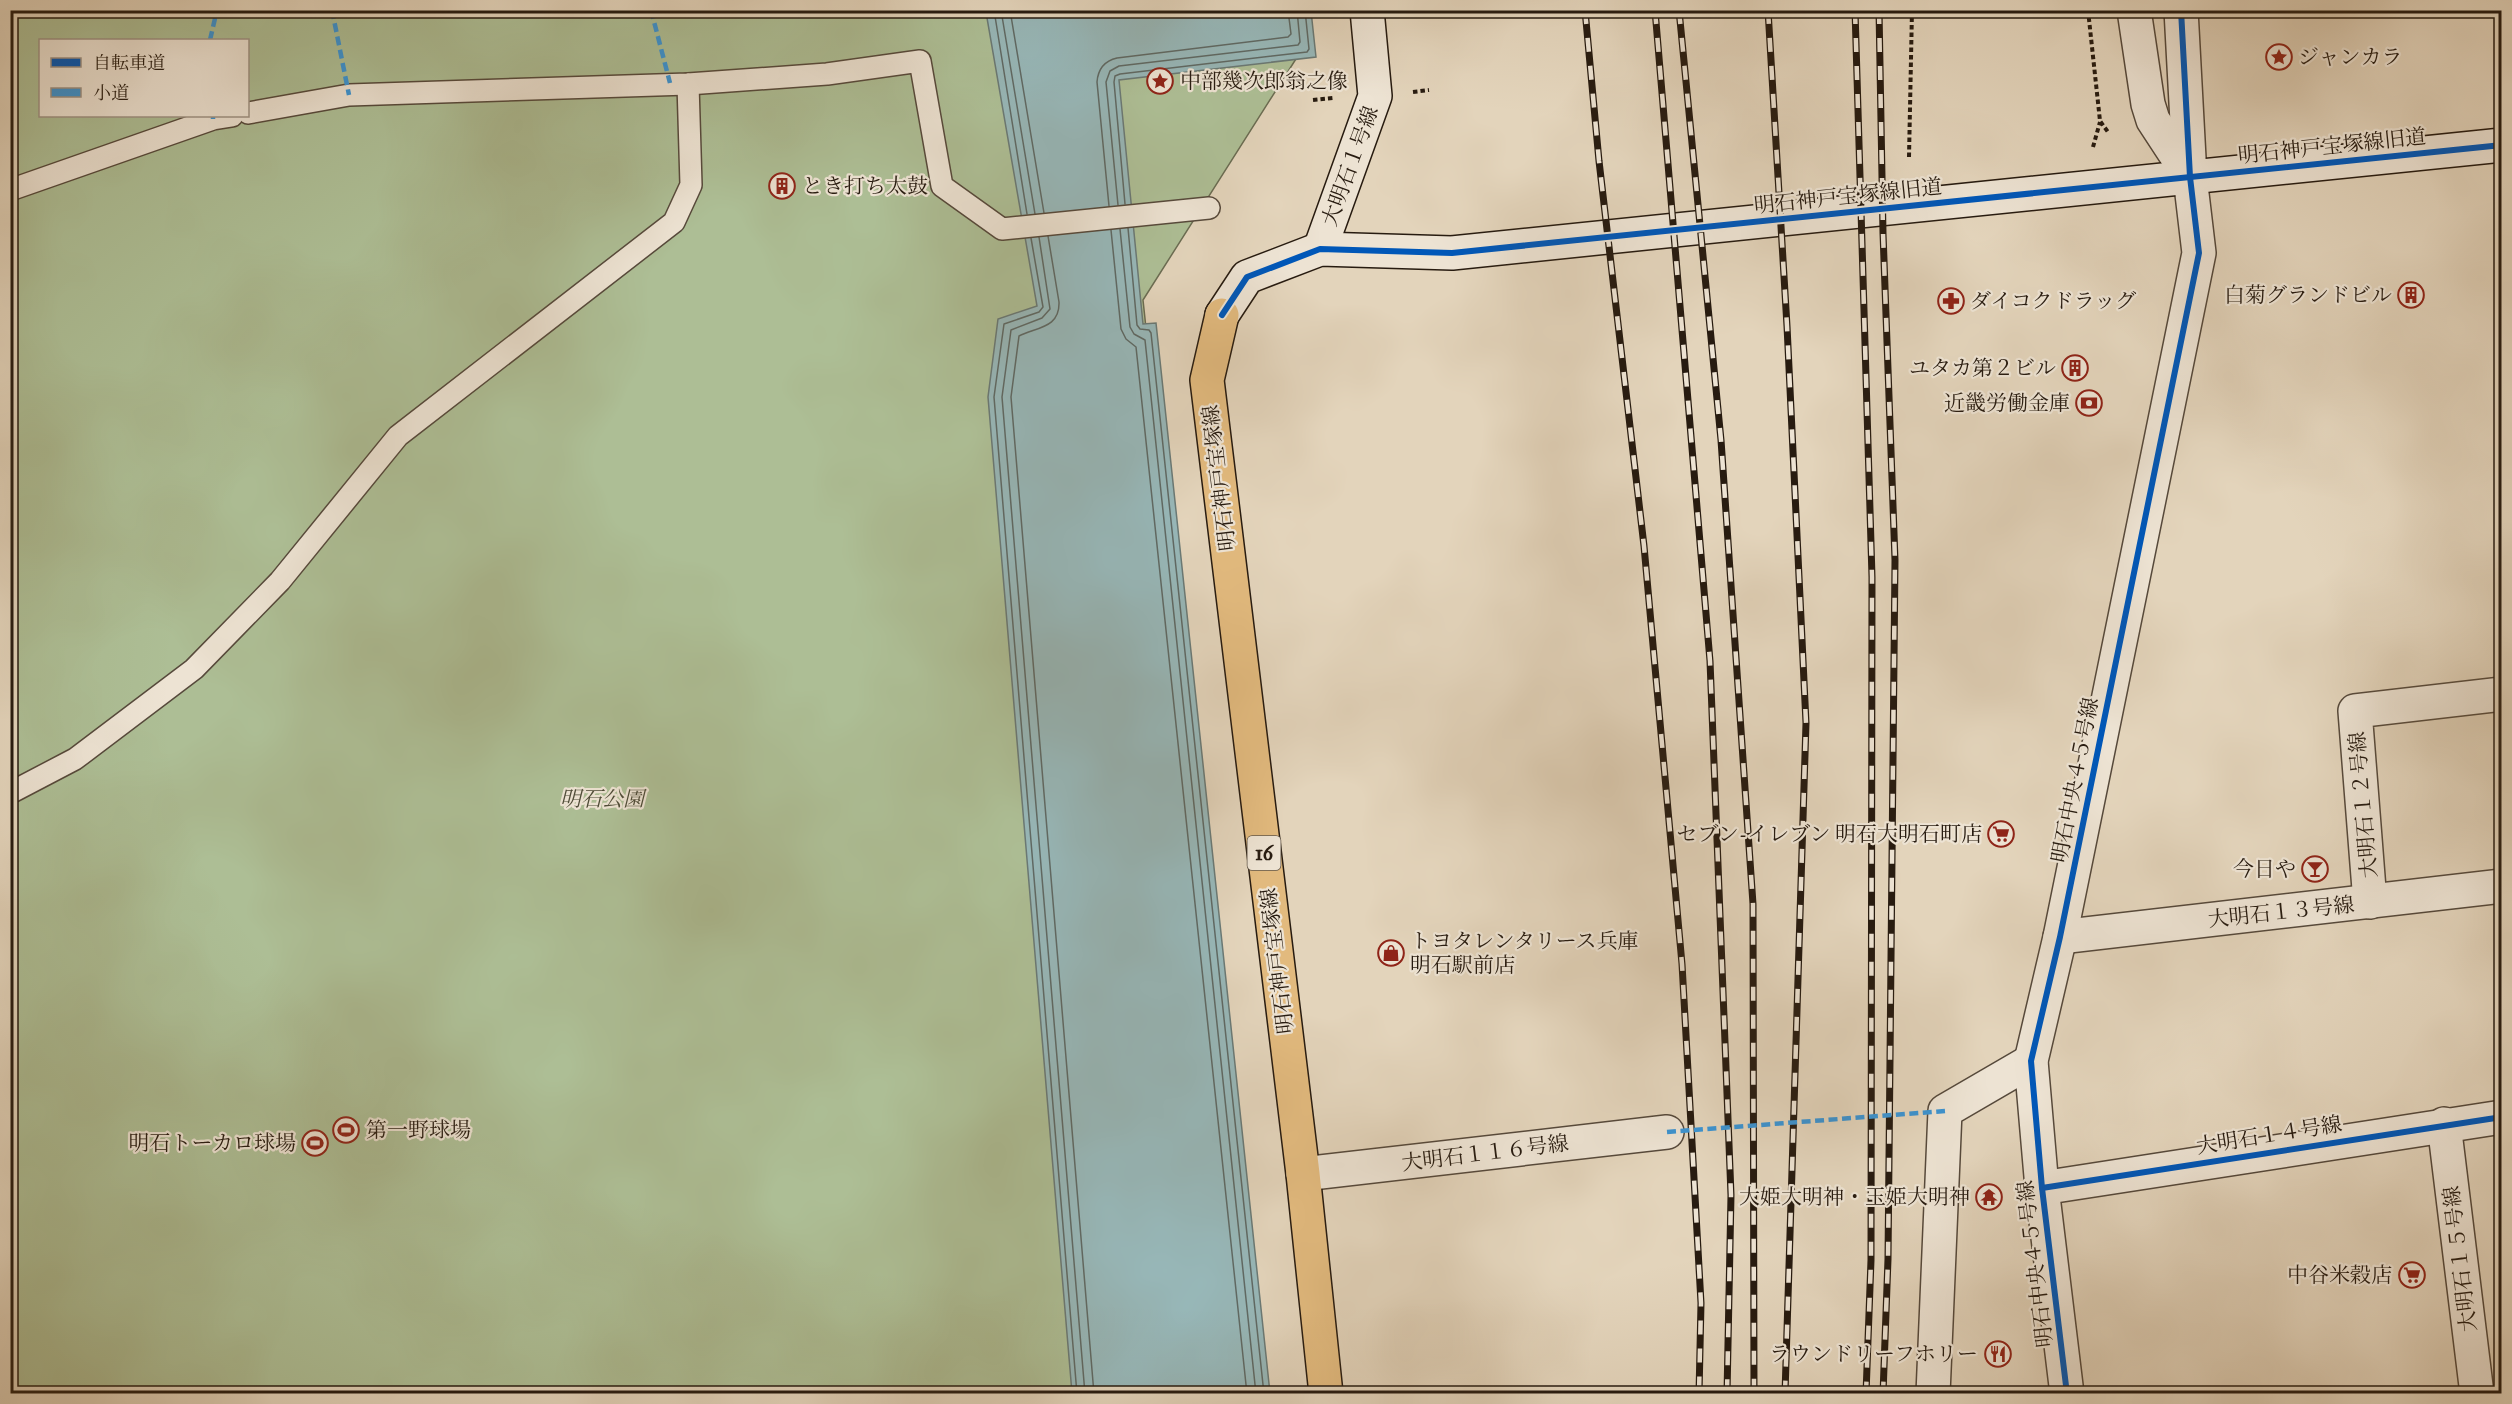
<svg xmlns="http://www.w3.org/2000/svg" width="2512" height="1404" viewBox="0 0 2512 1404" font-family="'IM FELL Great Primer','Noto Serif JP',serif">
<rect width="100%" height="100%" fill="#e3d4bb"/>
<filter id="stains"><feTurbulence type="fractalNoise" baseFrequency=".00333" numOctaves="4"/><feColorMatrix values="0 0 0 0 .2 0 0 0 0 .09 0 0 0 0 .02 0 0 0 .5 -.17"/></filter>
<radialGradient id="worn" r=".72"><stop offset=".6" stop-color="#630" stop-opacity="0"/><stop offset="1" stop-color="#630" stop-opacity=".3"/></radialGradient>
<path fill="#adbe95" stroke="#6a6c52" stroke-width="1.5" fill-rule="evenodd" d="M10 11H1297L1301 51 1143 300 1260 1393H11ZM40 40H248V116H40Z"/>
<polygon fill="#97b7b8" stroke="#6a7975" stroke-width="1.5" points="988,10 1311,11 1316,57 1119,80 1143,324 1156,323 1270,1393 1072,1393 988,397 998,319 1037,306 987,18"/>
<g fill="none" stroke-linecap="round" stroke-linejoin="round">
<g stroke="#5f6964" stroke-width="1.5">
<polyline points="994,10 1027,214"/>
<polyline points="1001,10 1035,214"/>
<polyline points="1010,10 1044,213"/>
<polyline points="1125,204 1114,82 1115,76 1120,74 1307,52 1309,49 1305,10"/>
<polyline points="1118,205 1106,82 1110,71 1119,66 1298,45 1300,42 1297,10"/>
<path d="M1109 206 1097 82C1098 69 1104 61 1117 58L1288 37 1291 34 1288 10"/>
<polyline points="1128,228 1137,325 1140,329 1149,330 1151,333 1264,1394"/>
<polyline points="1120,229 1130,327 1134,334 1145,340 1256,1394"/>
<polyline points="1111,230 1121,329 1126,339 1136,347 1247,1394"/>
<path d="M1048 236 1059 302C1060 328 1037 327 1019 336L1011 397 1094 1394"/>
<polyline points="1039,237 1050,309 1042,318 1011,330 1002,397 1085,1394"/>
<polyline points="1031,238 1043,307 1039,312 1004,324 994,397 1077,1394"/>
</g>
<g stroke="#56493b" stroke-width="24">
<g id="lane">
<polyline points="248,113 349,95 688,84 827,74 920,61 942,186 1002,229 1209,208"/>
<polyline points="10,190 213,119 232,116"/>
<polyline points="10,793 75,759 194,669 280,581 398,436 674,222 691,185 688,84"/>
</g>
</g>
<g stroke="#56493b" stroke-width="36">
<g id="street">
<polyline points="2134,10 2148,104 2153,120 2189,175"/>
<polyline points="2370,902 2355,711 2502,694"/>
<polyline points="2060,937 2502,886"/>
<polyline points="2444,1124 2477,1394"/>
<polyline points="1303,1174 1667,1132"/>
<polyline points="2042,1188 2502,1117"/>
<polyline points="1933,1394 1945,1111 2031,1061"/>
<polyline points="2067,1394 2042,1188 2031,1061 2060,937 2199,253 2190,177 2181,10"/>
</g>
</g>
<g stroke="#271b10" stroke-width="36">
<g id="secondary">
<polyline points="1320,249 1375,96 1367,10"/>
<polyline points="1222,315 1247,277 1320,249 1452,253 2502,145"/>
</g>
</g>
<g stroke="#271b10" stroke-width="36">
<polyline id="primary" points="1222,315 1207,380 1303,1174 1326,1394"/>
</g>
<g stroke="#271b10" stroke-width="4" stroke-dasharray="4.5 3" stroke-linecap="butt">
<polyline points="2088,10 2100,121 2108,132"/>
<polyline points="1413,92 1429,90"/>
<polyline points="1313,100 1333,98"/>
<polyline points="2093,147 2100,122"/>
<polyline points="1909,157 1912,10"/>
</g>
<use href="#lane" stroke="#ede3d3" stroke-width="21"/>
<use href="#street" stroke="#ede3d3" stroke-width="33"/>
<use href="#secondary" stroke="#ede3d3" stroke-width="33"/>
<use href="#primary" stroke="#e2ba7e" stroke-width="33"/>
<g stroke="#271b10" stroke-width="7">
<g id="rail">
<polyline points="1585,10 1599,161 1644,546 1682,964 1701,1303 1699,1394"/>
<polyline points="1655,10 1710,661 1731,1195 1727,1394"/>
<polyline points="1679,10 1721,440 1753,904 1754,1394"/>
<polyline points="1768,10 1787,326 1806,723 1785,1394"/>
<polyline points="1855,10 1872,577 1871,1260 1866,1394"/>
<polyline points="1879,10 1883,233 1895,560 1888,1259 1883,1394"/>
</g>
</g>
<use href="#rail" stroke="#ede3d3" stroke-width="4.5" stroke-dasharray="14" stroke-linecap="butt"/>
<g stroke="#3b94d3" stroke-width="4.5" stroke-dasharray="9 4.5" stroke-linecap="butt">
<polyline points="332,10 349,95"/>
<polyline points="651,10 670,83"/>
<polyline points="210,40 217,10"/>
<polyline points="213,116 213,119"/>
<polyline points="1667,1132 1945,1111"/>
</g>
<g stroke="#ede3d3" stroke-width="10">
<g id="cycleway">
<polyline points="1222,315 1247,277 1320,249 1452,253 2502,145"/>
<polyline points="2042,1188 2502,1117"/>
<polyline points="2067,1394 2042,1188 2031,1061 2060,937 2199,253 2190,177 2181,10"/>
</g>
</g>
<use href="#cycleway" stroke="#0057b8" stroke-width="6"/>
</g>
<defs>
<g id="sight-ring" transform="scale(1.35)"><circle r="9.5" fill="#ede3d3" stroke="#8f2418" stroke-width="1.5"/><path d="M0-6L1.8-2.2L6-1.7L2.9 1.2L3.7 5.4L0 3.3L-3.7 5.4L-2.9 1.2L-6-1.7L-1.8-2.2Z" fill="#8f2418"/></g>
<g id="building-ring" transform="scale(1.35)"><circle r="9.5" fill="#ede3d3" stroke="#8f2418" stroke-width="1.5"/><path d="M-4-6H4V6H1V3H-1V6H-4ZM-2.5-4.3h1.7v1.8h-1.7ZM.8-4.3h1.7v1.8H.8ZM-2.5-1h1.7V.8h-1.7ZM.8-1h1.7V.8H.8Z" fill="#8f2418"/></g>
<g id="pharmacy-ring" transform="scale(1.35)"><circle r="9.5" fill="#ede3d3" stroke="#8f2418" stroke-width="1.5"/><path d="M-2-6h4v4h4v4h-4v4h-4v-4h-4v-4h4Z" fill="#8f2418"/></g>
<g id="bank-ring" transform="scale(1.35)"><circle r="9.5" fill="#ede3d3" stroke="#8f2418" stroke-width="1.5"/><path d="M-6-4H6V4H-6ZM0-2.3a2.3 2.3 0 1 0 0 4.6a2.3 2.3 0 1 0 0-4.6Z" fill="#8f2418"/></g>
<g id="supermarket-ring" transform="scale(1.35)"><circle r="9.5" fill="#ede3d3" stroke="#8f2418" stroke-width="1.5"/><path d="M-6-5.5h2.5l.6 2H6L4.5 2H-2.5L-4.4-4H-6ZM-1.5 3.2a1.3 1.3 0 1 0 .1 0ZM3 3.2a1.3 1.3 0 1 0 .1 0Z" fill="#8f2418"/></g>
<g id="bar-ring" transform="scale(1.35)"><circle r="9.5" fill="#ede3d3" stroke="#8f2418" stroke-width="1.5"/><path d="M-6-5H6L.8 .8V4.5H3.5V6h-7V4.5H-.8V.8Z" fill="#8f2418"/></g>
<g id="shop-ring" transform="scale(1.35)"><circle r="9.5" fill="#ede3d3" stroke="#8f2418" stroke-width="1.5"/><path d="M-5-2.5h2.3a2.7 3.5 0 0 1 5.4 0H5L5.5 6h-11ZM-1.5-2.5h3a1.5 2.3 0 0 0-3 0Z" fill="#8f2418"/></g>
<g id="stadium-ring" transform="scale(1.35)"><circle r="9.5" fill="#ede3d3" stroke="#8f2418" stroke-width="1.5"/><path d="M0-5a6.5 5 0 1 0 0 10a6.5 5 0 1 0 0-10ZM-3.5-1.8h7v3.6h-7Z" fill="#8f2418"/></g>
<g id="temple-ring" transform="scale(1.35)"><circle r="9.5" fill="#ede3d3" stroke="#8f2418" stroke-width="1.5"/><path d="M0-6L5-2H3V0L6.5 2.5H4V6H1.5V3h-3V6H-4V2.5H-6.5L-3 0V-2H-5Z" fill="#8f2418"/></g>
<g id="restaurant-ring" transform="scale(1.35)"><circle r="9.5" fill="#ede3d3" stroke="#8f2418" stroke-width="1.5"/><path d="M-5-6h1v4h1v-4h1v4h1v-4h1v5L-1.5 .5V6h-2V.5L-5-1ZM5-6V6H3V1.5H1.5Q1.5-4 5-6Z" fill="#8f2418"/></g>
</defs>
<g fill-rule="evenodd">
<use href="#sight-ring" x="2279" y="57"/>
<use href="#sight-ring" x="1160" y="81"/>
<use href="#building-ring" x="782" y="186"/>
<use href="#building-ring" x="2411" y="295"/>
<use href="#pharmacy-ring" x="1951" y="301"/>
<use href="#building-ring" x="2075" y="368"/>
<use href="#bank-ring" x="2089" y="403"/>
<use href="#supermarket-ring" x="2001" y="834"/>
<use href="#bar-ring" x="2315" y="869"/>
<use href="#shop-ring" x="1391" y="953"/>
<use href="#stadium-ring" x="346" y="1130"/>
<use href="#stadium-ring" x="315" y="1143"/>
<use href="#temple-ring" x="1989" y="1197"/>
<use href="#supermarket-ring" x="2412" y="1275"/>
<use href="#restaurant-ring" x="1998" y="1354"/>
</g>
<g text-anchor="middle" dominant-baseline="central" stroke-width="4.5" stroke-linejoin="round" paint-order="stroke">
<rect fill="#ede3d3" stroke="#62574a" stroke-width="1.5" x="1247.5" y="836" width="33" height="34" rx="4.5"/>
<g font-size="20" font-weight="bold" fill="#271b10">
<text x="1264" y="853">16</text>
</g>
<g font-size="21" fill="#271b10" stroke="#ede3d3" text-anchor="end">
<text x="2298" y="57" text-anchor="start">ジャンカラ</text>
<text x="1180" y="81" text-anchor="start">中部幾次郎翁之像</text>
<text x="802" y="186" text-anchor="start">とき打ち太鼓</text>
<text x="2392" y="295">白菊グランドビル</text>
<text x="1970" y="301" text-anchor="start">ダイコクドラッグ</text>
<text x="2056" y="368">ユタカ第２ビル</text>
<text x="2070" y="403">近畿労働金庫</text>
<text x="1982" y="834">セブン-イレブン 明石大明石町店</text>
<text x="2296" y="869">今日や</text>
<text x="1410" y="941" text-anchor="start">トヨタレンタリース兵庫<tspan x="1410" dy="24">明石駅前店</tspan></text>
<text x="366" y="1130" text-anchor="start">第一野球場</text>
<text x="296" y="1143">明石トーカロ球場</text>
<text x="1970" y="1197">大姫大明神・玉姫大明神</text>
<text x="2392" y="1275">中谷米穀店</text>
<text x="1978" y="1354">ラウンドリーフホリー</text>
</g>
<g font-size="21" fill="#271b10" stroke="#ede3d3">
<text transform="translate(2332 146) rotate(-6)">明石神戸宝塚線旧道</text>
<text transform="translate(1350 166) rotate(-70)">大明石１号線</text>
<text transform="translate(1848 196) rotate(-6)">明石神戸宝塚線旧道</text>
<text transform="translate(1219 478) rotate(-97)">明石神戸宝塚線</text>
<text transform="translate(2075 780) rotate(-79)">明石中央４５号線</text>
<text transform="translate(2363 805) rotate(-95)">大明石１２号線</text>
<text transform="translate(2281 912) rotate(-6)">大明石１３号線</text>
<text transform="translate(1277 961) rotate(-97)">明石神戸宝塚線</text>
<text transform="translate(2269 1135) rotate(-9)">大明石１４号線</text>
<text transform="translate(1485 1153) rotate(-7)">大明石１１６号線</text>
<text transform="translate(2460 1259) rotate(-97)">大明石１５号線</text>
<text transform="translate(2035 1264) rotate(-97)">明石中央４５号線</text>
</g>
<g font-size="21" font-style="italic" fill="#4f4c38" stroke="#ede3d3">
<text x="602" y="799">明石公園</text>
</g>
</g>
<rect width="2512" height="1404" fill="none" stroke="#e3d4bb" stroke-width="36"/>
<rect x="12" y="12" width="2488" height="1380" fill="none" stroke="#271b10" stroke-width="3"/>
<rect x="18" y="18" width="2476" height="1368" fill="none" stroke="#271b10" stroke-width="1.5"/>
<rect x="39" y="39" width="210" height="78" fill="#ede3d3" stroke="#9e9385" stroke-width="1.5"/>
<rect x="51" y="58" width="30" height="9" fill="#0057b8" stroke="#9e9385" stroke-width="1.5"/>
<text x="93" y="69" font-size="18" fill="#271b10">自転車道</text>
<rect x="51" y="88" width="30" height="9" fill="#3b94d3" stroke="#9e9385" stroke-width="1.5"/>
<text x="93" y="99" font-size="18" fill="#271b10">小道</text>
<rect width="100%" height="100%" filter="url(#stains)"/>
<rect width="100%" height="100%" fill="url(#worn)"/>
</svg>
